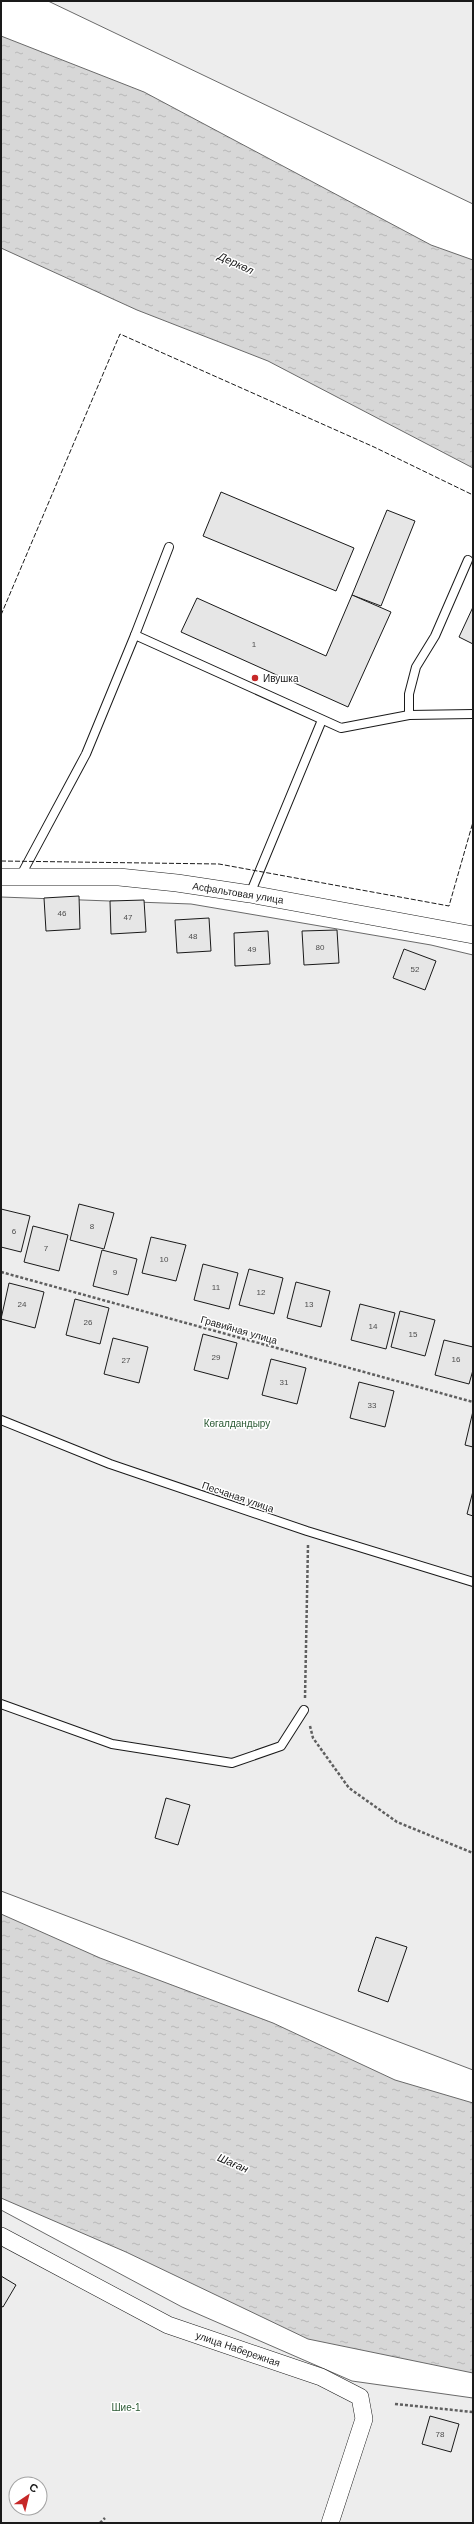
<svg xmlns="http://www.w3.org/2000/svg" width="474" height="2524" viewBox="0 0 474 2524" font-family="Helvetica,sans-serif">
<defs>
<pattern id="water-ripples" width="26" height="14" patternUnits="userSpaceOnUse"><rect width="26" height="14" fill="#d7d7d7"/><path d="M2 4q2-2 4 0t4 0M15 11q2-2 4 0t4 0" fill="none" stroke="#b8b8b8"/></pattern>
</defs>
<rect width="100%" height="100%" fill="#fff"/>
<g fill="#ededed" stroke="#6a6a6a" fill-rule="evenodd">
<polygon points="48,1 473,1 473,204"/>
<polygon points="1,897 191,904 431,945 473,955 473,2070 1,1891"/>
<path d="M1 2210 182 2307 352 2381 473 2398V2523H1ZM16 2484H40V2508H16Z"/>
</g>
<g fill="url(#water-ripples)" stroke="#6a6a6a">
<polygon points="1,36 144,92 431,245 473,260 473,468 268,361 137,310 1,248"/>
<polygon points="1,1914 100,1958 273,2023 395,2080 473,2103 473,2373 308,2339 126,2252 1,2198"/>
</g>
<g fill="#e6e6e6" stroke="#1a1a1a">
<polygon points="221,492 354,548 336,591 203,536"/>
<polygon points="387,510 415,521 381,606 352,595"/>
<polygon points="352,595 391,612 348,707 181,632 197,598 326,656"/>
<polygon points="473,607 473,644 459,637"/>
<polygon points="79,896 80,929 46,931 44,898"/>
<polygon points="144,900 146,932 111,934 110,901"/>
<polygon points="209,918 211,951 177,953 175,920"/>
<polygon points="337,930 339,963 304,965 302,931"/>
<polygon points="268,931 270,964 235,966 234,933"/>
<polygon points="404,949 436,961 425,990 393,978"/>
<polygon points="79,1204 114,1213 104,1249 70,1240"/>
<polygon points="1,1209 30,1216 21,1252 1,1247"/>
<polygon points="33,1226 68,1235 59,1271 24,1262"/>
<polygon points="151,1237 186,1245 176,1281 142,1273"/>
<polygon points="102,1250 137,1259 128,1295 93,1286"/>
<polygon points="203,1264 238,1273 229,1309 194,1300"/>
<polygon points="249,1269 283,1278 274,1314 239,1305"/>
<polygon points="296,1282 330,1291 321,1327 287,1318"/>
<polygon points="9,1283 44,1292 35,1328 1,1319"/>
<polygon points="75,1299 109,1308 100,1344 66,1335"/>
<polygon points="360,1304 395,1313 386,1349 351,1340"/>
<polygon points="400,1311 435,1320 425,1356 391,1347"/>
<polygon points="203,1334 237,1343 228,1379 194,1370"/>
<polygon points="113,1338 148,1347 139,1383 104,1374"/>
<polygon points="444,1340 473,1347 473,1370 469,1384 435,1375"/>
<polygon points="271,1359 306,1368 297,1404 262,1395"/>
<polygon points="359,1382 394,1391 385,1427 350,1418"/>
<polygon points="473,1411 473,1447 465,1445"/>
<polygon points="473,1491 473,1516 467,1514"/>
<polygon points="166,1798 190,1805 178,1845 155,1838"/>
<polygon points="376,1937 407,1947 388,2002 358,1991"/>
<polygon points="1,2276 16,2285 3,2307 1,2306"/>
<polygon points="430,2416 459,2424 451,2452 422,2444"/>
</g>
<g fill="none" stroke-linecap="round" stroke-linejoin="round">
<g stroke="#1a1a1a" stroke-width="10">
<g id="service">
<polyline points="135,635 169,547"/>
<polyline points="409,715 409,694 416,667 435,636 468,560"/>
<polyline points="20,877 86,754 135,635 341,728 409,715 473,714"/>
<polyline points="250,894 322,720"/>
<polyline points="1,1420 110,1464 307,1531 473,1582"/>
<polyline points="1,1704 112,1744 232,1763 281,1746 304,1710"/>
</g>
</g>
<g stroke="#1a1a1a" stroke-width="18">
<g id="minor">
<polyline points="1,877 119,877 177,883 250,894 473,935"/>
<polyline points="1,2236 168,2325 321,2377 360,2397 364,2419 330,2523"/>
</g>
</g>
<g stroke="#5f5f5f" stroke-width="2.5" stroke-dasharray="3 2" stroke-linecap="butt">
<polyline points="1,1272 473,1402"/>
<polyline points="305,1698 308,1545"/>
<polyline points="310,1726 313,1738 349,1788 397,1822 473,1853"/>
<polyline points="395,2404 473,2412"/>
<polyline points="100,2523 105,2518"/>
</g>
<use href="#service" stroke="#fff" stroke-width="8"/>
<use href="#minor" stroke="#fff" stroke-width="17"/>
<g stroke="#1a1a1a" stroke-width="1" stroke-dasharray="5 2" stroke-linecap="butt">
<polyline points="1,615 120,334 374,447 473,495"/>
<polyline points="1,861 219,864 449,906 473,822"/>
</g>
</g>
<circle fill="#c62828" stroke="#fff" stroke-width="1.5" cx="255" cy="678" r="4"/>
<g text-anchor="middle" dominant-baseline="central" stroke-width="3" stroke-linejoin="round" paint-order="stroke">
<g font-size="8" fill="#4d4d4d">
<text x="254" y="644">1</text>
<text x="62" y="913">46</text>
<text x="128" y="917">47</text>
<text x="193" y="936">48</text>
<text x="320" y="947">80</text>
<text x="252" y="949">49</text>
<text x="415" y="969">52</text>
<text x="92" y="1226">8</text>
<text x="14" y="1231">6</text>
<text x="46" y="1248">7</text>
<text x="164" y="1259">10</text>
<text x="115" y="1272">9</text>
<text x="216" y="1287">11</text>
<text x="261" y="1292">12</text>
<text x="22" y="1304">24</text>
<text x="309" y="1304">13</text>
<text x="88" y="1322">26</text>
<text x="373" y="1326">14</text>
<text x="413" y="1334">15</text>
<text x="216" y="1357">29</text>
<text x="456" y="1359">16</text>
<text x="126" y="1360">27</text>
<text x="284" y="1382">31</text>
<text x="372" y="1405">33</text>
<text x="440" y="2434">78</text>
</g>
<g font-size="10" fill="#1a1a1a" stroke="#fff" text-anchor="start">
<text x="263" y="678">Ивушка</text>
</g>
<g font-size="10" fill="#1a1a1a" stroke="#fff">
<text transform="translate(238 893) rotate(9)">Асфальтовая улица</text>
<text transform="translate(239 1330) rotate(16)">Гравийная улица</text>
<text transform="translate(238 1497) rotate(19)">Песчаная улица</text>
<text transform="translate(238 2349) rotate(19)">улица Набережная</text>
</g>
<g font-size="10" fill="#2b5a34" stroke="#fff">
<text x="237" y="1423">Көгалдандыру</text>
<text x="126" y="2407">Шие-1</text>
</g>
<g font-size="11" font-style="italic" fill="#1a1a1a" stroke="#fff">
<text transform="translate(236 263) rotate(25)">Деркөл</text>
<text transform="translate(233 2163) rotate(23)">Шаған</text>
</g>
</g>
<rect width="474" height="2524" fill="none" stroke="#1a1a1a" stroke-width="4"/>
<g transform="translate(28 2496) rotate(35)"><circle r="19" fill="#ffffff" stroke="#a3a3a3"/>
<path d="M0-3L7 15L0 10L-7 15Z" fill="#c62828"/>
<text y="-6" font-size="11" font-weight="bold" text-anchor="middle" fill="#1a1a1a">С</text>
</g>
</svg>
